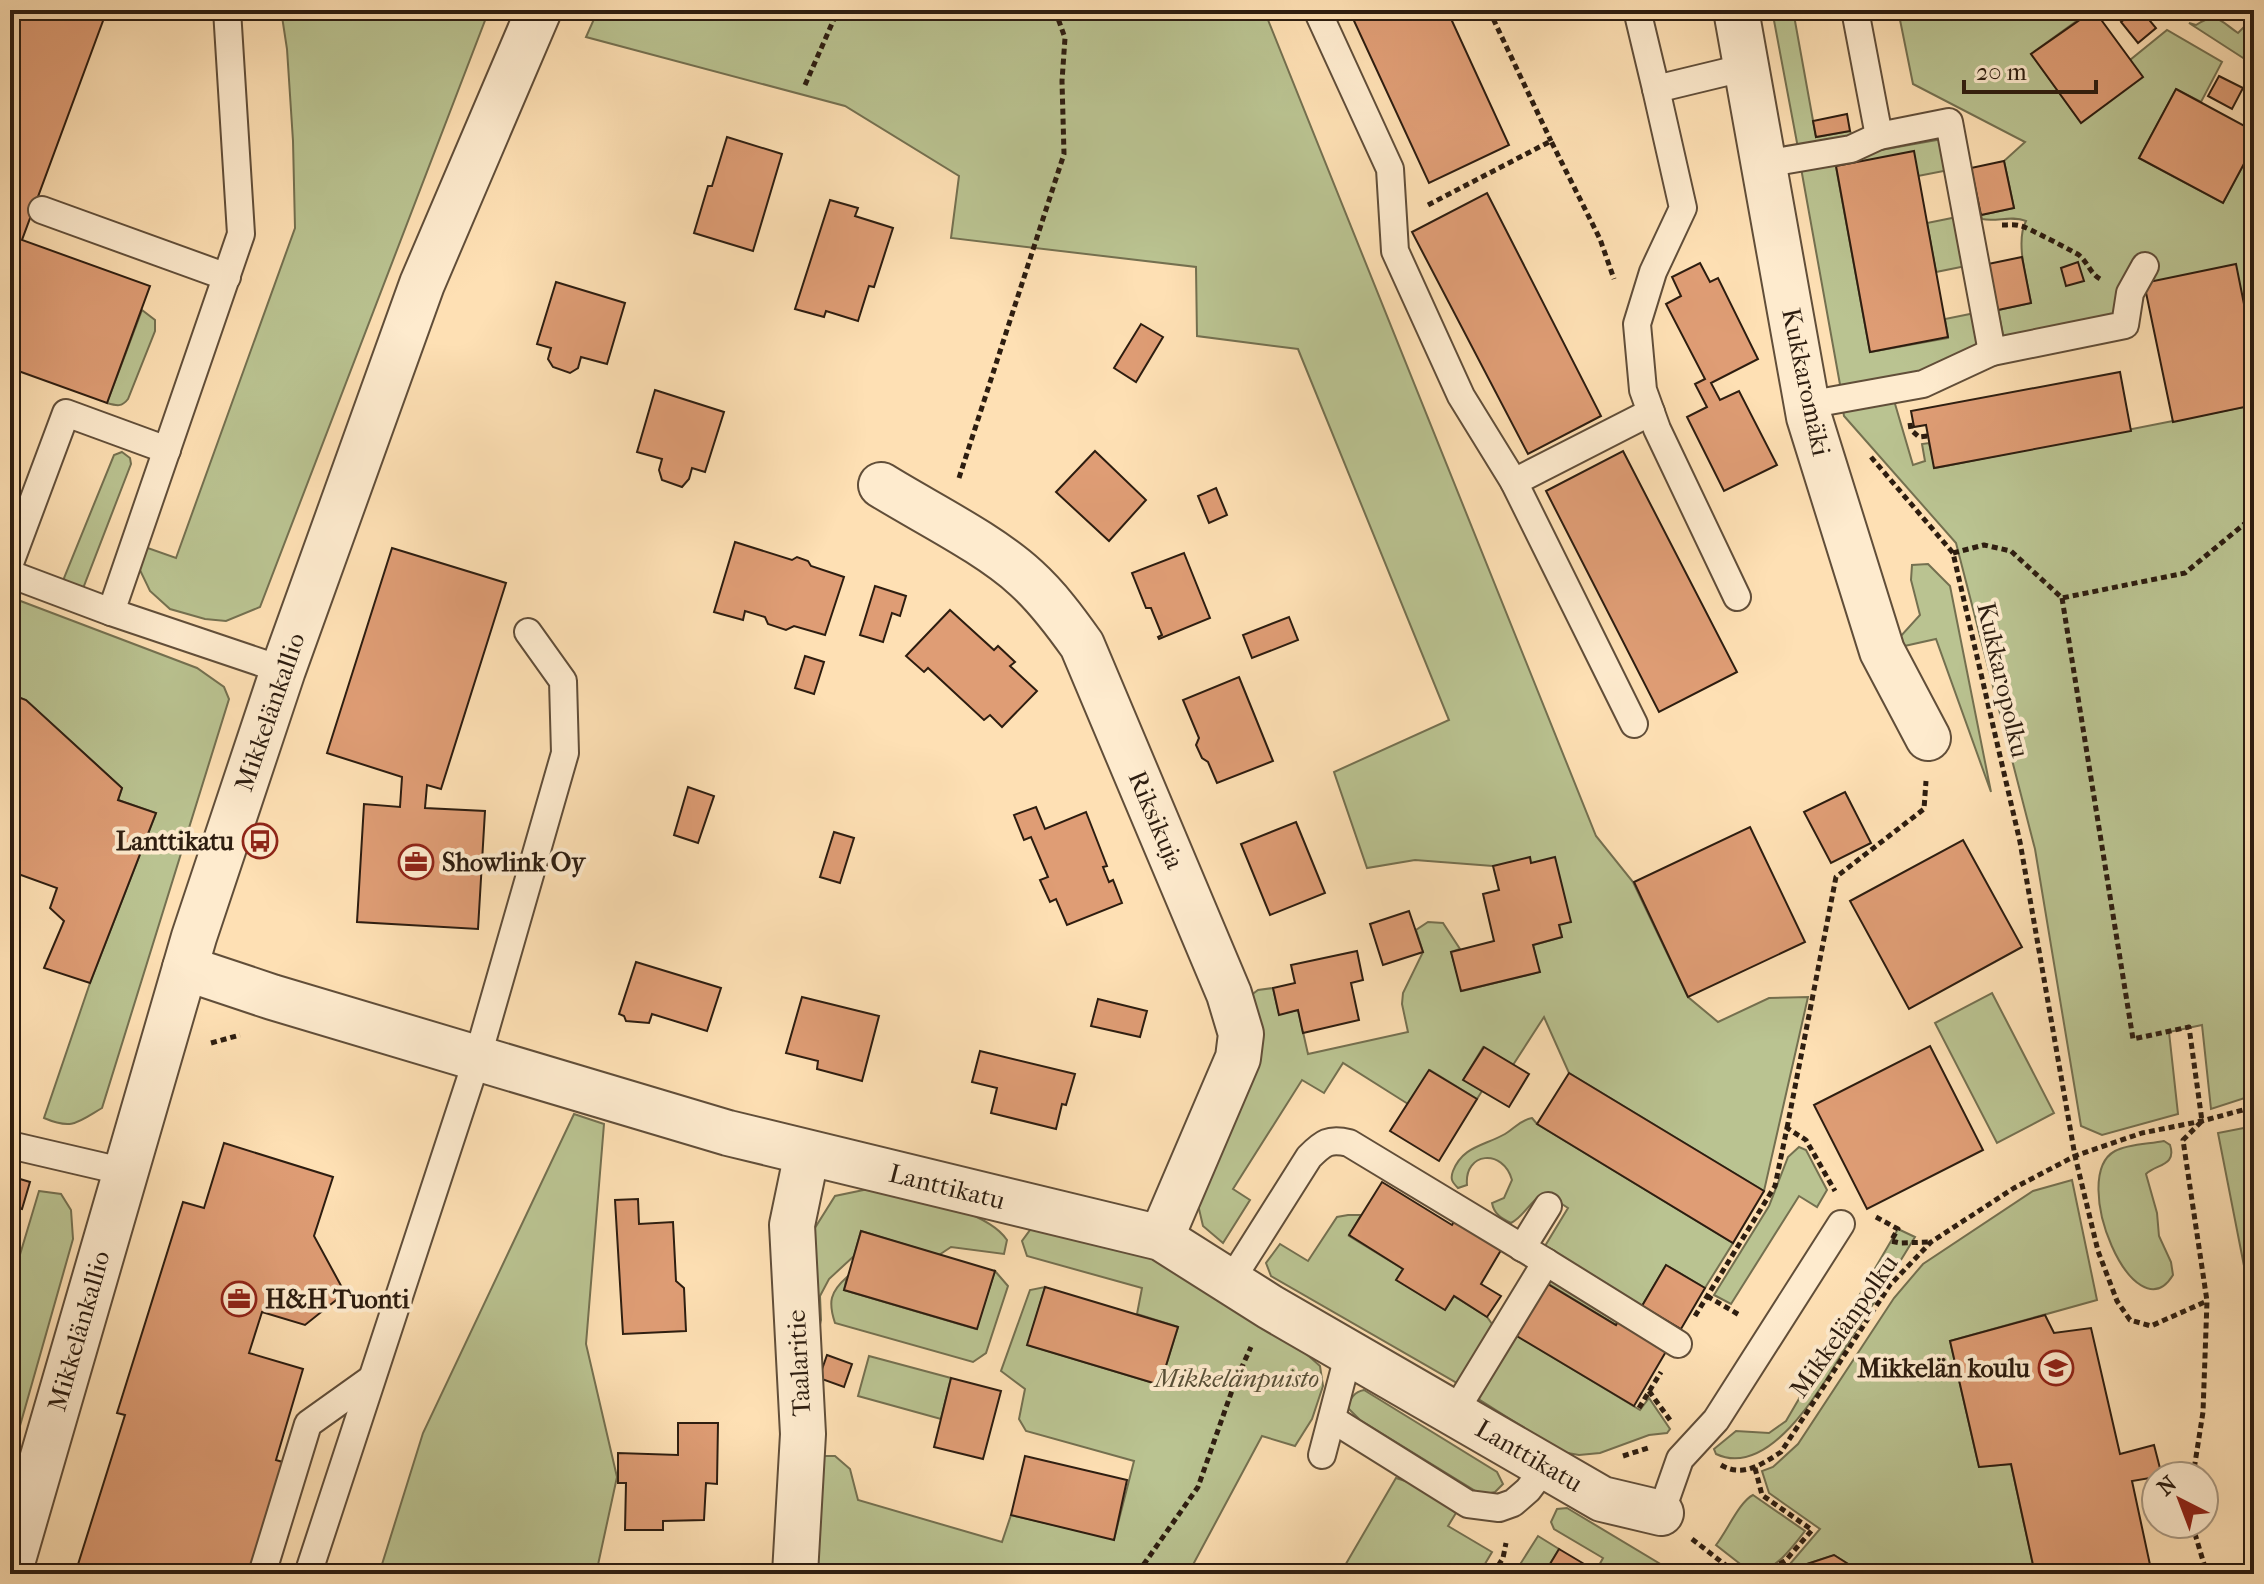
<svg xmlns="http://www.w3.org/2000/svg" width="2264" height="1584" viewBox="0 0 2264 1584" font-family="'IM FELL French Canon',serif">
<rect width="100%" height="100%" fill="#fee0b4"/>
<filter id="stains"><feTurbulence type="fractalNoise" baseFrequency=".0025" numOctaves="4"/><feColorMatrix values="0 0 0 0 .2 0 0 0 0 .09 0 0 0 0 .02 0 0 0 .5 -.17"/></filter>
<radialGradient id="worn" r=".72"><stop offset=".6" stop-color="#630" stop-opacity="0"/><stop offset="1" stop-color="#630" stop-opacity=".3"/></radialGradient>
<g fill="#bac391" stroke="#747050" stroke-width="2">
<polygon points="281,10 489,10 260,607 226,621 205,619 170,609 150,591 138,566 145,547 176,558 295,228 293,141 287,49"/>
<polygon points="598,10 1264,10 1596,836 1633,882 1688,997 1718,1022 1769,998 1808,997 1764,1191 1569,1073 1544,1017 1513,1065 1483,1047 1464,1079 1482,1091 1477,1099 1430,1070 1408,1104 1343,1063 1324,1093 1302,1080 1233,1189 1250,1200 1223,1243 1203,1226 1195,1192 1250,996 1258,990 1273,988 1279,1014 1298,1010 1308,1054 1408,1032 1402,1004 1403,993 1423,952 1416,930 1428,922 1443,923 1460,949 1451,952 1462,991 1539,972 1533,945 1562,937 1559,925 1531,863 1493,866 1415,860 1367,868 1334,772 1449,720 1298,349 1197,336 1196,267 951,238 959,176 845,106 586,37"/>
<polygon points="1772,10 1793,10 1816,137 1850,131 1853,138 1798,148"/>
<path d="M1898 10H2087L2089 12 2031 54 2081 122 2130 60 2167 30 2222 62 2201 102 2176 89 2139 158 2223 203 2254 145V354L2144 283 2115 320 2007 339 2003 335 1998 310 2031 303C2027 280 2015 242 2026 221 2011 215 1997 222 1982 219L1981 215 2014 208 2004 161 2025 142 1913 84Z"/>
<path d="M2243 10H2254V65L2189 23 2196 25C2217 11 2220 21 2238 33L2245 26Z"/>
<polygon points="1948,138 1954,169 1918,176 1836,167 1870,352 1948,338 1945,319 1980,312 1985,343 1921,377 1841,390 1801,168 1802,164"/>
<polygon points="1962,216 1971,265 1936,272 1927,223"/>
<path d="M142 310 155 320V331L128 399C122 407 117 406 107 403Z"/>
<polygon points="1893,397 1913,465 1925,461 1922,444 1929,443 1935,468 2254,405 2254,1095 2211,1109 2202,1025 2169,1032 2178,1114 2102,1135 2081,1126 2035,849 1956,543 1844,416 1842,405"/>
<polygon points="122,452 130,458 131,464 82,591 66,587 64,578 114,455"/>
<polygon points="1928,564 1950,586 1991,792 1936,639 1900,647 1899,638 1920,615 1911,580 1912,565"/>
<path d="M10 597 197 668 224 687 229 699 102 1108C77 1123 72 1130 44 1118L90 983 156 813 118 800 122 788 26 700 10 694Z"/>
<polygon points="1992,993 2054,1113 1997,1143 1935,1023"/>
<polygon points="574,1114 604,1124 586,1344 617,1477 596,1574 379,1574 423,1433"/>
<path d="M1532 1118 1537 1124 1733 1243 1705 1288 1666 1265 1642 1306 1545 1246 1568 1208 1551 1197 1541 1195C1529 1203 1523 1217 1511 1223 1501 1218 1494 1214 1492 1203L1504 1198 1512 1180C1503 1148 1464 1152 1467 1185L1458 1188C1452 1182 1450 1179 1453 1171 1463 1146 1484 1146 1505 1134 1515 1128 1520 1120 1532 1118Z"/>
<polygon points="2254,1126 2254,1274 2246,1276 2218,1133"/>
<path d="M2164 1141 2170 1145C2177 1166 2156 1164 2146 1174L2157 1213 2159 1236 2171 1262 2173 1275C2135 1337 2067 1177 2115 1151 2128 1144 2149 1144 2164 1141Z"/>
<polygon points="1799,1147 1806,1150 1827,1190 1817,1207 1799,1196 1731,1304 1714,1295 1769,1206 1788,1157"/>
<polygon points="2072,1180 2097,1300 1950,1341 1979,1467 2011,1464 2035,1574 1864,1574 1834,1555 1795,1568 1797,1574 1775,1574 1790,1564 1820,1529 1769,1493 1762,1471 1773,1467 1798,1444 1894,1298 1923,1264 2033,1191"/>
<path d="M873 1188C911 1198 985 1208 1007 1240L1004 1254 951 1247 939 1255 861 1231 854 1256 829 1279 820 1296 821 1320 819 1329 813 1231 835 1196Z"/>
<polygon points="39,1191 61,1194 71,1210 73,1239 10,1461 10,1288"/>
<polygon points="1348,1215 1361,1215 1349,1236 1403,1269 1397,1280 1445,1310 1454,1296 1487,1317 1495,1328 1464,1387 1271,1276 1266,1263 1280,1244 1308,1261 1337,1217"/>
<polygon points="1033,1226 1129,1249 1209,1283 1294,1343 1320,1366 1323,1386 1312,1419 1295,1446 1262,1436 1188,1574 807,1574 824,1456 835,1456 850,1469 858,1500 1002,1542 1011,1515 1114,1539 1134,1461 1026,1431 1019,1419 1025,1389 1001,1371 1030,1290 1045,1287 1028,1345 1160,1385 1178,1327 1137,1314 1142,1288 1027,1256 1022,1241"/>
<path d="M1898 1229 1915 1237C1895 1270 1874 1303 1853 1335 1829 1374 1774 1481 1716 1454L1714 1449 1736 1431 1769 1433 1786 1421Z"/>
<polygon points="1547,1267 1623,1313 1616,1325 1547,1283 1516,1335 1640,1410 1649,1398 1670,1429 1667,1433 1649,1435 1600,1453 1579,1455 1562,1452 1480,1400 1474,1393"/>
<path d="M995 1271 1008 1286 986 1353 973 1362 835 1323C828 1302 830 1292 847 1277L844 1290 976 1329Z"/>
<polygon points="869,1356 951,1378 941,1419 858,1396"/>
<path d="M1364 1390 1497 1472 1503 1484 1495 1492 1482 1495 1360 1420 1347 1407C1351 1398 1354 1392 1364 1390Z"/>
<polygon points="1396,1478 1427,1488 1456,1513 1448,1526 1492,1552 1479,1574 1439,1574 1431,1569 1425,1572 1420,1570 1417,1574 1340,1574"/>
<path d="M1753 1495 1805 1531C1792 1548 1775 1571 1753 1574L1716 1545C1727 1531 1740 1501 1753 1495Z"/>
<polygon points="1567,1508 1677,1574 1601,1574 1596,1571 1603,1558 1554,1529 1551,1522 1557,1509"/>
<polygon points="1538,1536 1559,1549 1544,1574 1514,1574"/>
</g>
<g fill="#df9d75" stroke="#2d1d10" stroke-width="2">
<polygon points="10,10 107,10 22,240 150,286 107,403 10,368"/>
<polygon points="1349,10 1447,10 1509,145 1429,183"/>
<polygon points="2094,10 2143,77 2081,123 2031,54"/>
<polygon points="2136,10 2141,10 2156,28 2138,43 2121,22"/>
<polygon points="2219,76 2243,88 2232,109 2208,96"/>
<polygon points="2176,89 2254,131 2254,145 2223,203 2139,158"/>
<polygon points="1847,114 1850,131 1816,137 1813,121"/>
<polygon points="727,137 782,154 753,251 694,233 708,186 712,186"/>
<polygon points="1914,151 1948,337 1870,352 1836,166"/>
<polygon points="2004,161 2014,208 1981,215 1971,168"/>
<polygon points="1487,193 1601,416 1528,454 1412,232"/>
<polygon points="830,200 858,208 855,216 893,228 874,287 869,286 858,321 826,311 824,317 795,309"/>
<polygon points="2022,257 2031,303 1998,310 1988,264"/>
<polygon points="2078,262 2084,281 2066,286 2061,268"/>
<polygon points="1700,263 1710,282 1718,278 1758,359 1711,383 1720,400 1739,391 1777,465 1724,491 1687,417 1707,407 1695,384 1705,379 1666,304 1681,296 1672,277"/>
<polygon points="2236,264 2254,354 2254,405 2173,422 2144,283"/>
<polygon points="556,282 625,303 607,364 581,357 578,368 570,373 553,367 548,359 551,348 537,344"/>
<polygon points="1141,324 1163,337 1136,382 1114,368"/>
<polygon points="2120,372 2131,431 1934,468 1926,425 1914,427 1911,411"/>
<polygon points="655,390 724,412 705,472 692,468 689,479 682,487 662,480 659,470 662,459 637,452"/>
<polygon points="1095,451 1146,500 1109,541 1056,492"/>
<polygon points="1623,451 1737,672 1659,712 1546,491"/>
<polygon points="1216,488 1227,515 1209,523 1198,496"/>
<polygon points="735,542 792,560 797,557 808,561 811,566 844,577 825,635 794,626 786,630 768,624 765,617 745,611 743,620 714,612"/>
<polygon points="392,548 506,583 441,789 427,785 425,808 485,811 478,929 357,922 364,804 400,807 402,777 327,753"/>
<polygon points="1184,553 1210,618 1159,639 1158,637 1162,635 1151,608 1146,608 1132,573"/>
<polygon points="875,586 906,596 900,616 892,613 883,642 860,635"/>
<polygon points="950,610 994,650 998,646 1015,662 1010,666 1037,691 1002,727 990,715 984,720 928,668 924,672 906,656"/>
<polygon points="1289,617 1298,640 1252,658 1243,635"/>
<polygon points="805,656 824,662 814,694 795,688"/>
<polygon points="1239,677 1273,761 1217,783 1208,762 1202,758 1196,745 1199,738 1183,700"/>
<polygon points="10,694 26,700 122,788 118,800 156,813 90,983 44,968 64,921 50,908 57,888 10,871"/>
<polygon points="688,787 714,796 698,843 674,835"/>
<polygon points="1845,792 1871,843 1831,863 1804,812"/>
<polygon points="1036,807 1045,829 1086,812 1107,866 1103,867 1109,882 1113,880 1122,903 1067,925 1056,899 1050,902 1040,880 1048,877 1031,837 1024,840 1014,815"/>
<polygon points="1296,822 1325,893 1270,915 1241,844"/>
<polygon points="1750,827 1805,942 1688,997 1634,882"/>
<polygon points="834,832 854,838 840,883 820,877"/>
<polygon points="1963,840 2022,947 1909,1009 1850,901"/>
<polygon points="1530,857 1531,863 1555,857 1571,922 1559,925 1562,937 1533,945 1540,972 1461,991 1451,952 1494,941 1483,894 1499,890 1493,866"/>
<polygon points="1409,911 1423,952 1383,965 1370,924"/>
<polygon points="1357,951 1363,980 1351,983 1359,1020 1303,1033 1298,1010 1279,1015 1273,988 1295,983 1291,965"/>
<polygon points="636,962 721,988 707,1031 652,1014 649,1023 626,1021 624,1016 619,1014"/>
<polygon points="802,997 879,1016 862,1081 817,1069 818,1061 786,1053"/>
<polygon points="1098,999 1147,1011 1140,1037 1091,1026"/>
<polygon points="1930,1046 1983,1150 1867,1209 1814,1105"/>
<polygon points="1484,1047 1529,1074 1509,1107 1463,1080"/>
<polygon points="980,1051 1075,1074 1066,1105 1062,1104 1056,1129 991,1113 997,1088 972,1082"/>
<polygon points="1429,1070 1477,1099 1439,1161 1390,1131"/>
<polygon points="1569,1073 1764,1191 1733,1243 1537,1124"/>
<polygon points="224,1143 333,1177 314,1236 345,1293 305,1325 262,1312 249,1353 303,1369 276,1460 286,1463 252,1574 75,1574 125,1415 117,1413 183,1202 204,1208"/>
<polygon points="10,1176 30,1182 22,1209 10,1206"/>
<polygon points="1382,1182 1452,1225 1457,1217 1504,1245 1481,1284 1501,1296 1487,1317 1454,1296 1445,1310 1396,1280 1403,1269 1349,1235"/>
<polygon points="638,1199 639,1224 673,1222 676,1281 684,1288 686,1331 623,1334 615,1200"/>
<polygon points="861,1231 995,1271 977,1329 844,1290"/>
<polygon points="1666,1265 1705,1288 1681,1329 1642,1306"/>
<polygon points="1546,1283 1616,1325 1623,1313 1671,1343 1634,1406 1515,1335"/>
<polygon points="1045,1287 1178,1327 1160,1385 1027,1345"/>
<polygon points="2045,1315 2054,1333 2091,1328 2120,1454 2154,1445 2162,1476 2132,1481 2152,1574 2035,1574 2011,1464 1979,1467 1950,1341"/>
<polygon points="827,1355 852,1364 844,1387 819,1378"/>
<polygon points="951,1378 1001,1391 983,1459 934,1447"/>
<polygon points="678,1423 718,1423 717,1484 706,1483 704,1520 663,1521 663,1530 625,1530 626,1483 618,1483 618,1453 678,1455"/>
<polygon points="1025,1456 1127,1480 1114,1540 1011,1515"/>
<polygon points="1559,1549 1596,1571 1601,1574 1544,1574"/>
<polygon points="1834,1555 1864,1574 1797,1574 1795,1568"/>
</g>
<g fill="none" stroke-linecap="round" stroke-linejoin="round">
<g stroke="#614e39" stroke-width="30">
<g id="lane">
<polyline points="227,10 241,234 111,612 283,670"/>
<polyline points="1317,10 1390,169 1395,251 1461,396 1514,482"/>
<polyline points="1637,10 1656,89 1747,67"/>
<polyline points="1855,10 1879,136 1949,122 1992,352 2125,325 2130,293 2145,266"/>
<polyline points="1656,89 1683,208 1653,272 1637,324 1643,390 1657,429 1737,597"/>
<polyline points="1764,164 1851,149 1879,136"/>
<polyline points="42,210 227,277"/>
<polyline points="1807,405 1923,384 1992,352"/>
<polyline points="10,563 66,413 167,450"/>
<polyline points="10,574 111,612"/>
<polyline points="1634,724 1514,482 1651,412"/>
<polyline points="10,1145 126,1172"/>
<polyline points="1522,1248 1548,1206"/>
<polyline points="1546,1262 1678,1344"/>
<path d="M1230 1282 1309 1157C1323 1143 1329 1138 1349 1143L1546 1262 1454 1413"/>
<polyline points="1332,1419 1468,1504 1499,1508 1513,1503 1528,1490 1546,1466"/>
<polyline points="1322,1455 1349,1352"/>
<polyline points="1661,1513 1680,1459 1716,1420 1841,1224"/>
<polyline points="262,1574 308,1424 371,1379"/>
<polyline points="308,1574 477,1059 565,753 563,681 528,632"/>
</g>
</g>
<g stroke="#614e39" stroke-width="48">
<g id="street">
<polyline points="1736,10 1809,417 1882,651 1928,738"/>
<path d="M881 485C926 513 988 543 1026 578 1048 598 1065 621 1082 645L1229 994 1241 1034 1238 1058 1161 1238"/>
<polyline points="185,968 272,997 728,1133 1161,1238 1270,1307 1602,1499 1661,1513"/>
<polyline points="10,1570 194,937 283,670 422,284 539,10"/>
<polyline points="795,1574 803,1434 792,1225 807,1153"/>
</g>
</g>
<g stroke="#2d1d10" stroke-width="5" stroke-dasharray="6 4" stroke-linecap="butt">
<polyline points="1489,10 1551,141"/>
<polyline points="805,85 838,10"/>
<polyline points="1428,205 1551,141 1600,239 1614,279"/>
<path d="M2002 225C2008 225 2015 224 2021 226 2025 226 2076 253 2079 255 2088 263 2090 273 2100 279"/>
<polyline points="1910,423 1911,430 1919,437 1928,436"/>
<polyline points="1871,457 1953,553 2020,842 2075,1156 2098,1251 2117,1301 2130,1320 2151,1326 2207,1301"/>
<polyline points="959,478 1064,154 1062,81 1065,38 1055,10"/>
<polyline points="1953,553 1984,545 2011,551 2062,598 2185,573 2254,516"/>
<polyline points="2062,598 2133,1039 2189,1027 2202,1121 2183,1140 2207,1301 2203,1412 2193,1476"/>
<polyline points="211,1043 240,1035"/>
<polyline points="1787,1128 1836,877 1924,809 1926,781"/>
<polyline points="1876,1217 1898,1229 1891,1241 1900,1243 1930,1242"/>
<polyline points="1707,1296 1741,1316"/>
<polyline points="1695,1316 1775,1186 1787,1128 1806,1140 1835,1191"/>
<polyline points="1649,1391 1670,1420"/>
<polyline points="1639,1408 1661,1372"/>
<polyline points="1623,1456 1648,1448"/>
<path d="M1721 1465C1743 1478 1762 1464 1781 1452L1890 1285 1931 1242 2014 1188 2075 1156 2142 1133 2202 1121 2254 1107"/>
<polyline points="1755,1468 1762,1495 1812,1530 1786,1560 1764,1574"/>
<polyline points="2192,1524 2207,1574"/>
<polyline points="1692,1539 1737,1574"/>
<polyline points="1140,1574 1144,1564 1198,1487 1235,1382 1251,1347"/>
<polyline points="1493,1574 1503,1558 1506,1543"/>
</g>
<use href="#lane" stroke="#feebce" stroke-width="26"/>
<use href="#street" stroke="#feebce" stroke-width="44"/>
</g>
<defs>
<g id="bus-ring" transform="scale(1.8)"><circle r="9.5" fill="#feebce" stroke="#8f2418" stroke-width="1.5"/><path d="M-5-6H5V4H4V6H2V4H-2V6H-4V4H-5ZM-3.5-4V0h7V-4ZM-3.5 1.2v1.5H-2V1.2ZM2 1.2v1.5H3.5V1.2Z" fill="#8f2418"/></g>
<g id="office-ring" transform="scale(1.8)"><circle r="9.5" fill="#feebce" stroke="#8f2418" stroke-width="1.5"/><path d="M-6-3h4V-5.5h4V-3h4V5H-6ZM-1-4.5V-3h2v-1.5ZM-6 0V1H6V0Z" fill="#8f2418"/></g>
<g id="school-ring" transform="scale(1.8)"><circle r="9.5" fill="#feebce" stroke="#8f2418" stroke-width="1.5"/><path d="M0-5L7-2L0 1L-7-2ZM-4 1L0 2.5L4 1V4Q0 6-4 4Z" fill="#8f2418"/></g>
</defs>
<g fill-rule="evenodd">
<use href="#bus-ring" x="260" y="841"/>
<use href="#office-ring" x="416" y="862"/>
<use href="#office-ring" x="239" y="1299"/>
<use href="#school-ring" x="2056" y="1368"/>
</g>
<g text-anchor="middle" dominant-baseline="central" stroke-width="8" stroke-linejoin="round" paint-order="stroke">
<g font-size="26" fill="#2d1d10" stroke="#feebce">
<text transform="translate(1806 382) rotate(78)">Kukkaromäki</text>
<text transform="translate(2003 680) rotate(77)">Kukkaropolku</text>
<text transform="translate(270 712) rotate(-71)">Mikkelänkallio</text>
<text transform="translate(1156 820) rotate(67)">Riksikuja</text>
<text transform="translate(947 1187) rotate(14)">Lanttikatu</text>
<text transform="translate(1844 1326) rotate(-55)">Mikkelänpolku</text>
<text transform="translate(79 1331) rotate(-74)">Mikkelänkallio</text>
<text transform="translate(799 1363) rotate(-93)">Taalaritie</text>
<text transform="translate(1529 1456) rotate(30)">Lanttikatu</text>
</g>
<g font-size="26" font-weight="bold" fill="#2d1d10" stroke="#feebce" text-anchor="end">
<text x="234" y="841">Lanttikatu</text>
<text x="442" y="862" text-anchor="start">Showlink Oy</text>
<text x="265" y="1299" text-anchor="start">H&amp;H Tuonti</text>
<text x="2030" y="1368">Mikkelän koulu</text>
</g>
<g font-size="26" font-style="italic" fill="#574f37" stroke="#feebce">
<text x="1237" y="1378">Mikkelänpuisto</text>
</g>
</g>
<rect width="2264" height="1584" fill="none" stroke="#fee0b4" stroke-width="40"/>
<rect x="12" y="12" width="2240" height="1560" fill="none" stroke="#2d1d10" stroke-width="4"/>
<rect x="20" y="20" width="2224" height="1544" fill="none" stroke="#2d1d10" stroke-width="2"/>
<g transform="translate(2180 1500) rotate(318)"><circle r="38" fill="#feebce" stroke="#aa9982" stroke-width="2"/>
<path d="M0-6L14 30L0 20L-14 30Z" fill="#8f2418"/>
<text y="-12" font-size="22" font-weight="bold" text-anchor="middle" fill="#2d1d10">N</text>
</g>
<path d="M1964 80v12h132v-12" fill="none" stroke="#2d1d10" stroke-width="4"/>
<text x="1976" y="80" font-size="24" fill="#2d1d10" stroke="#feebce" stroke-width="6" paint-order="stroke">20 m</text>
<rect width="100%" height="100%" filter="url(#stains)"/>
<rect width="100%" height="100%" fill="url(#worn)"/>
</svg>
